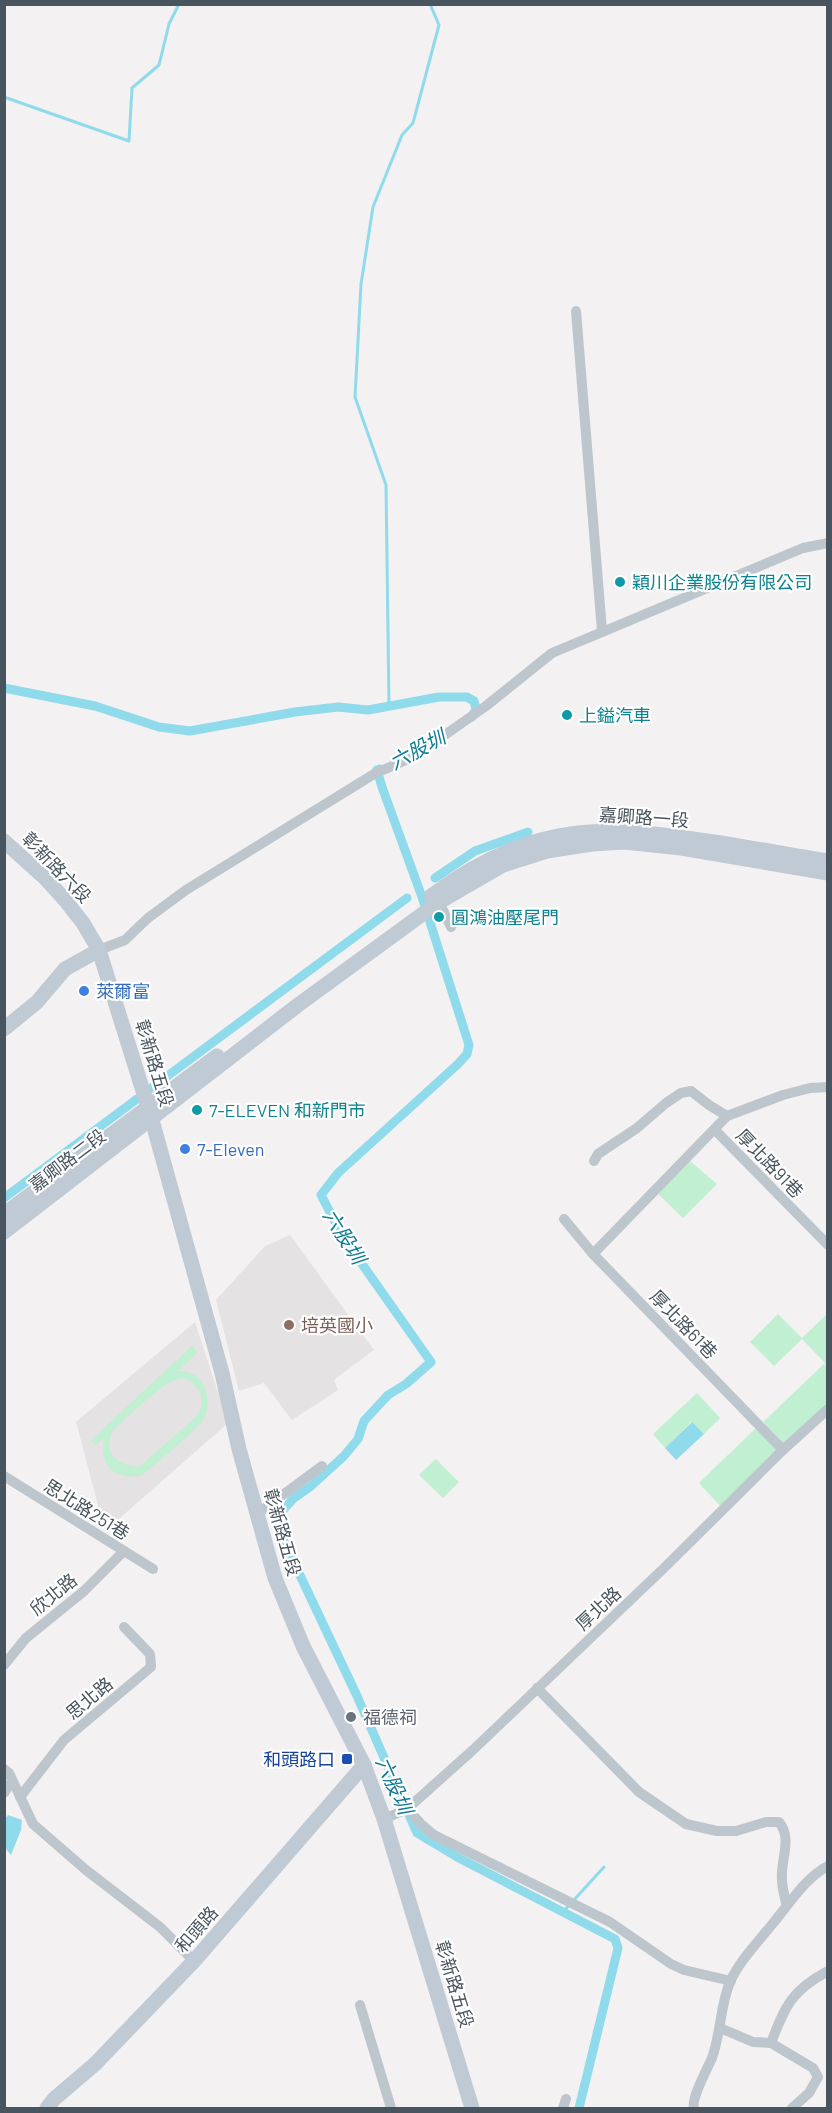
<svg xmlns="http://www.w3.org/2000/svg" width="832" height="2113" viewBox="0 0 832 2113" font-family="Barlow,'Noto Sans TC',sans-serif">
<rect width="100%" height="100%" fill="#f3f1f1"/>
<g fill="#e4e2e3">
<polygon points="290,1235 374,1350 334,1380 338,1390 292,1420 264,1383 239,1391 216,1300 265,1246"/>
<polygon points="195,1322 228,1423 105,1531 76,1422"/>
</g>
<g fill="#c1efd1" fill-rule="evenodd">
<polygon points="690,1161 717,1184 683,1218 657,1193"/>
<polygon points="778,1314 802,1338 827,1314 828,1361 825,1364 827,1366 827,1408 788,1444 783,1443 763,1422 825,1363 802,1339 774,1366 750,1342"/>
<path d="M193 1345 197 1353 178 1371C189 1371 200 1375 204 1386 208 1396 209 1409 204 1419 199 1429 153 1466 141 1476 113 1479 100 1466 104 1439L95 1445 91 1440ZM183 1378C200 1384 206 1399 198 1415L139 1467C120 1466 100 1453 113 1431 116 1426 159 1388 166 1385 171 1381 177 1379 183 1378Z"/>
<polygon points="697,1393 720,1418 704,1434 691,1422 665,1448 653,1434"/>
<polygon points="758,1426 779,1448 723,1509 699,1483"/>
<polygon points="436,1459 459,1482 443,1498 419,1475"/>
</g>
<g fill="#8fdbeb">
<polygon points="692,1422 704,1434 676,1460 665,1448"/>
<polygon points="8,1815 22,1820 21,1830 11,1855 5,1848 5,1819"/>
</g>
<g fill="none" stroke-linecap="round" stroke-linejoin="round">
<g stroke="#8fdbeb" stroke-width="3">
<polyline points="4,97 129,141 132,88 159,65 169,24 179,4"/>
<polyline points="389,706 386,485 355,397 361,284 373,207 402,135 413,123 439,25 430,4"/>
<polyline points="563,1912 604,1867"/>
</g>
<g stroke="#8fdbeb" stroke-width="9">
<polyline points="4,688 95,706 159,727 190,731 295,712 338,707 368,710 439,697 467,697 474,701 476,709 472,717"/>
<polyline points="380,769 377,770 382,787 422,897 469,1045 467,1054 458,1064 338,1173 321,1195 343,1237 431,1362 406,1384 388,1395 364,1421 358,1439 344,1456 311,1486 294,1498 281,1512 281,1535 357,1696 417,1833 457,1857 615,1939 618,1948 579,2108"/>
<polyline points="435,878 475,851 528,832"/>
<polyline points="150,1089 407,898"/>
<polyline points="4,1198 137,1099"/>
</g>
<g stroke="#bdc6cd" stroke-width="10">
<polyline points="576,311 602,631"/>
<polyline points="439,902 451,927"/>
<polyline points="99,950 125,940 148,918 186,890 374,774 415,756 486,706 552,653 803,548 828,543"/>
<polyline points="715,1130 828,1245"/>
<polyline points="594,1161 598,1154 637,1128 666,1103 681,1093 691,1091 709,1105 727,1116"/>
<polyline points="564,1219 593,1254 783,1450"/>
<polyline points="593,1254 727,1116 783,1095 810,1088 828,1087"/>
<polyline points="4,1476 153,1569"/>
<polyline points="257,1514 322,1466"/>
<polyline points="4,1665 26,1638 84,1591 124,1551"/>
<path d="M537 1688 639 1792 686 1824 717 1831H736L766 1822H779C793 1839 780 1860 782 1880 782 1888 785 1896 786 1904"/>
<polyline points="4,1769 9,1773 33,1824 86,1870 160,1927 194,1961"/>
<polyline points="4,1793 12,1781"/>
<polyline points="20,1797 64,1740 151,1667 150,1654 124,1627"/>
<polyline points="407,1809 421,1824 434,1835 610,1922 671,1964 684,1970 731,1981"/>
<polyline points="384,1819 407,1809 474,1749 663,1569 783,1450 828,1409"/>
<polyline points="360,2005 391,2108"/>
<polyline points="720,2028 753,2042 771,2043 813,2068 818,2077 809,2093 792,2108"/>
<path d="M771 2043C785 2006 792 1990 828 1971"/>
<polyline points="563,2108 566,2099"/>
<path d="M694 2108C691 2099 707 2069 712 2058 721 2033 720 2006 730 1982 740 1960 759 1941 774 1922 790 1903 805 1878 828 1866"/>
</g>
<g stroke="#bfcad4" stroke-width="15">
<polyline points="4,841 46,879 65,900 83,923 99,950 152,1120 222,1373 239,1449 275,1578 303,1646 364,1765 384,1819 472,2108"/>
<path d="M431 896C471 866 520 841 571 834 612 828 652 833 693 839 738 845 783 854 828 861"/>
<polyline points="4,1029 37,1002 65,969 99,950"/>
<polyline points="4,1214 217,1056"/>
<polyline points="4,1232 298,1005 439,902 503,865 547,851 592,844 624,842 681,848 828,873"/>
<polyline points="47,2108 54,2099 95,2064 194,1961 364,1765"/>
</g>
</g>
<g fill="#0f9aa8" stroke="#fff" stroke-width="2">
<circle cx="620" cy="582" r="6"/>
<circle cx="567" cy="715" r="6"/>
<circle cx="439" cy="917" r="6"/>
<circle cx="197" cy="1110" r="6"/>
</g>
<g fill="#3f7fe0" stroke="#fff" stroke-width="2">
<circle cx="84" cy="991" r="6"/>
<circle cx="185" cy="1149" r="6"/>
</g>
<circle fill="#8d6e63" stroke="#fff" stroke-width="2" cx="289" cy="1325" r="6"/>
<circle fill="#6b7280" stroke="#fff" stroke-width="2" cx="351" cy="1717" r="6"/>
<rect fill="#1a4fb4" stroke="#fff" stroke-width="2" x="341" y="1753" width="12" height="12" rx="3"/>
<g text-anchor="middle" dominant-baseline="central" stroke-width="4.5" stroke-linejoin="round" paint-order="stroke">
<g font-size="18" fill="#0d838f" stroke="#fff" text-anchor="start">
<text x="632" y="582">穎川企業股份有限公司</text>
<text x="579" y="715">上鎰汽車</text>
<text x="451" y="917">圓鴻油壓尾門</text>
<text x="209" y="1110">7-ELEVEN 和新門市</text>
</g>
<g font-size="18" fill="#49555e" stroke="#fff">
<text transform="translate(644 817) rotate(4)">嘉卿路一段</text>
<text transform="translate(57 867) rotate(46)">彰新路六段</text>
<text transform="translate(155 1063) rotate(73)">彰新路五段</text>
<text transform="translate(67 1160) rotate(-37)">嘉卿路二段</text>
<text transform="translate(770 1163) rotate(46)">厚北路91巷</text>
<text transform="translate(684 1324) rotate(46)">厚北路61巷</text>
<text transform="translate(87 1509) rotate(32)">思北路251巷</text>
<text transform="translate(283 1532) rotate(74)">彰新路五段</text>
<text transform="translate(53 1594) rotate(-39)">欣北路</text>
<text transform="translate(598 1608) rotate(-43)">厚北路</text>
<text transform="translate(89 1698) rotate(-40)">思北路</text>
<text transform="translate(196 1929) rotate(-49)">和頭路</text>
<text transform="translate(455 1984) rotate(73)">彰新路五段</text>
</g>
<g font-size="18" fill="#366cbe" stroke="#fff" text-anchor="start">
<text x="96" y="991">萊爾富</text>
<text x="197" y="1149">7-Eleven</text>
</g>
<g font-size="18" fill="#785e54" stroke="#fff" text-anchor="start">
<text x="301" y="1325">培英國小</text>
</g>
<g font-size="18" fill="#5b616d" stroke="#fff" text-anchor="start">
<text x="363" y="1717">福德祠</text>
</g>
<g font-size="18" fill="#164399" stroke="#fff" text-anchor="end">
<text x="335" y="1759">和頭路口</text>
</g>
<g font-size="20" font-style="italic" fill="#107c93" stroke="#fff">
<text transform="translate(417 749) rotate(-28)">六股圳</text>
<text transform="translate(345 1236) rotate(58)">六股圳</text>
<text transform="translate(395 1785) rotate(66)">六股圳</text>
</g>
</g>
<rect width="832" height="2113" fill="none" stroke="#49555e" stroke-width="12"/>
</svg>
